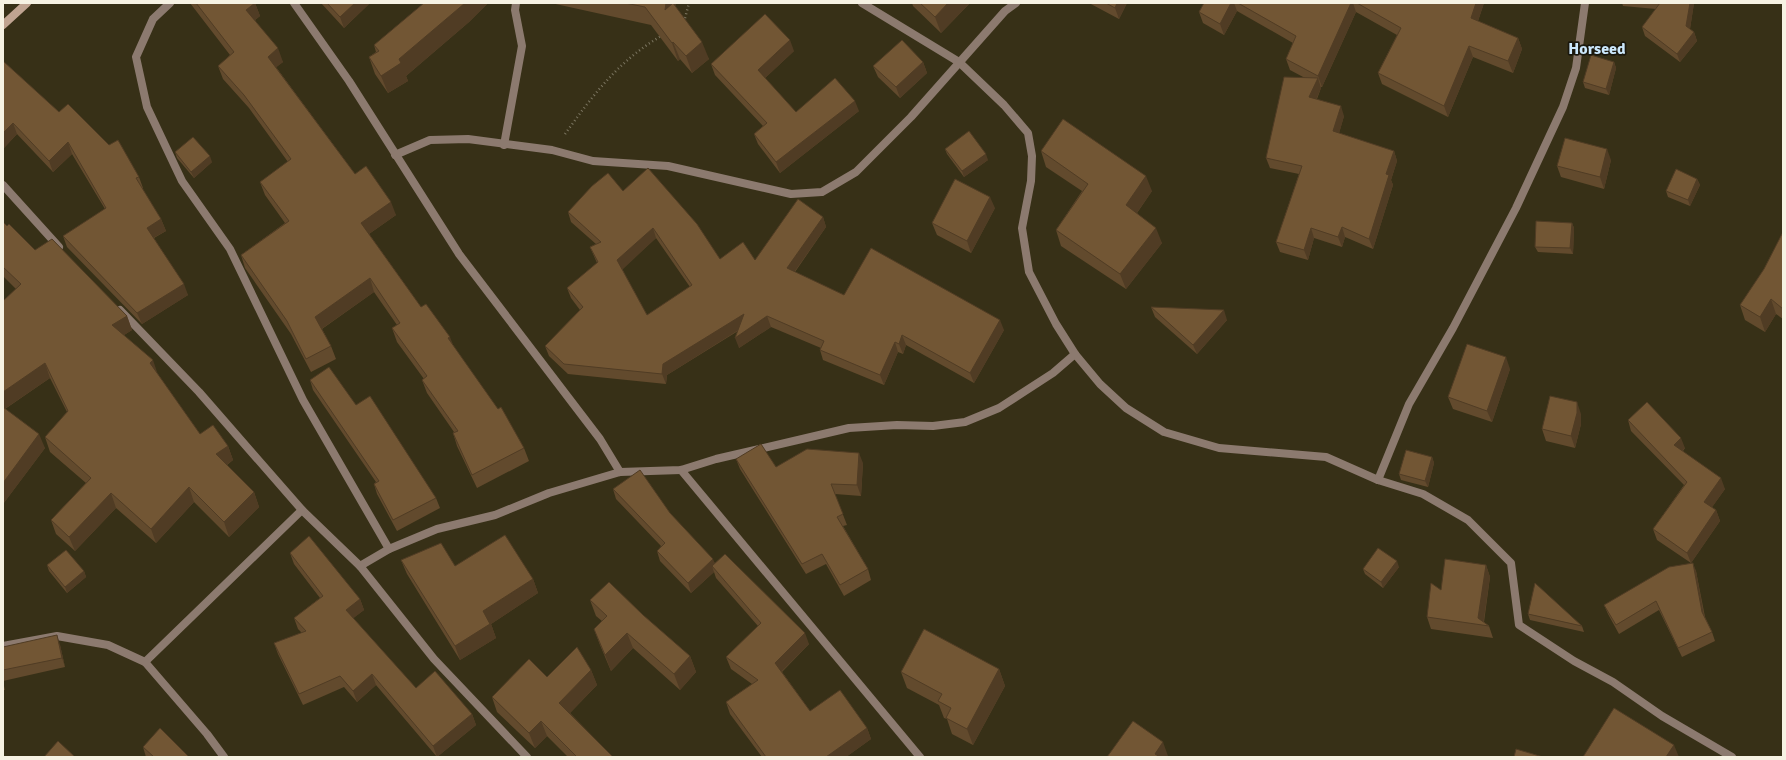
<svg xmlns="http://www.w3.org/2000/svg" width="1786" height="760" viewBox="0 0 1786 760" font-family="Signika,sans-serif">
<rect width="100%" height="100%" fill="#373017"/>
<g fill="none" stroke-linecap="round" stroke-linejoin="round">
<g stroke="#7c7661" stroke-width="2.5" stroke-dasharray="1 3" stroke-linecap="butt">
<polyline points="684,22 689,3"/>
<path d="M565 134C593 95 620 59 663 35"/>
</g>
<g stroke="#8c7a6f" stroke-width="8">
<polyline points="170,3 153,19 136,57 147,107 182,181 230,249 303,400 389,549"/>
<polyline points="294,3 349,81 459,254 600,439 620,472"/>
<polyline points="862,3 959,62 1004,105 1028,133 1032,156 1031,181 1022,228 1029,272 1056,324 1075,354"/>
<polyline points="504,145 522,46 515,10 516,3"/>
<polyline points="395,155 430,140 468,139 552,150 593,161 668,166 791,194 822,192 856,172 911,117 1005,11 1016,3"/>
<polyline points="3,185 59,247"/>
<polyline points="120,310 199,392 302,510 360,566 434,659 527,757"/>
<polyline points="681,470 920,757"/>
<polyline points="1378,480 1409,404 1453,328 1516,208 1563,107 1576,68 1585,3"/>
<polyline points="360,566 389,549 437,529 495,515 549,493 620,472 681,470 716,459 849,428 897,425 933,426 965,422 999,408 1053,373 1075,354 1100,384 1126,408 1164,432 1219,448 1326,457 1378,480 1423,494 1468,520 1511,563 1519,625 1574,661 1613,682 1662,716 1732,757"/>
<polyline points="3,646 57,636 108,645 145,662 302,510"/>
<polyline points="145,662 207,734 224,757"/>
</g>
<polyline stroke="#c0a491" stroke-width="8" points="3,25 27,3"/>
</g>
<g fill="#624a2d" fill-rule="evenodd">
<polygon points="190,3 255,3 260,16 255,20 283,62 276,67 355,174 396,215 369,234 421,307 453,346 524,448 529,461 477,488 457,446 453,433 454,432 427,393 422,380 424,379 397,342 392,328 397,325 374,292 322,329 331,346 336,359 311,372 291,334 245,268 241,255 285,223 265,195 260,182 288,162 249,108 223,79 218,66 230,55"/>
<polygon points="321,3 370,3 344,28"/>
<polygon points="424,3 488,3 469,22 406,76 408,81 388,93 375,74 369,57 376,52 374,45"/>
<polygon points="551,3 676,3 675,7 709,59 692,73 680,59 678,61 651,25"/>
<polygon points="912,3 970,3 941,33 913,6"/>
<polygon points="1089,3 1127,3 1119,19"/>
<polygon points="1204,3 1484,3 1478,21 1518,38 1522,49 1513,73 1473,57 1448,117 1382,84 1378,73 1397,35 1356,12 1322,87 1321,87 1321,88 1317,99 1344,116 1339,133 1394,151 1397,161 1391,180 1393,185 1373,249 1345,237 1342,247 1314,238 1308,260 1280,252 1276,242 1299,174 1270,168 1266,158 1305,78 1290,70 1286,59 1293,43 1237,11 1224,35 1203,23 1199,12"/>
<polygon points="1622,3 1694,3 1690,29 1694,32 1697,41 1680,62 1645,36 1642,27 1656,9 1623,6"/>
<polygon points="794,51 765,78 796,112 859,111 780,173 758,144 754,134 763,126 715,75 711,64"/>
<polygon points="3,61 59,112 139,177 143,188 142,189 161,219 166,231 154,238 188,295 142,324 67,247 63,236 105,209 72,154 53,172 17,134 3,149"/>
<polygon points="923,62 927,73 900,98 878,77 873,66"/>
<polygon points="1614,62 1616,68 1609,95 1585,88 1583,82"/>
<polygon points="945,149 988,160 964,177 947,154"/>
<polygon points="1041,151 1152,191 1137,213 1162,243 1126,289 1061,246 1056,230 1082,191 1046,167"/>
<polygon points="175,152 212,162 194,178 177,158"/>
<polygon points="1611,160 1604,189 1561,177 1557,166"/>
<polygon points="1697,179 1700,185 1690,206 1668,197 1666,191"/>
<path d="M623 191 720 259 755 260 823 217 826 227 795 272 844 295 1004 330 974 383 906 345 903 354 898 352 884 385 823 360 820 350 821 348 771 327 739 348 738 331 667 375 666 384 568 374 549 356 545 346 580 310 571 298 567 288 597 263 590 247 596 244 571 222 568 212ZM656 238 690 287 647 315 622 269Z"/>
<polygon points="995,208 971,253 937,235 932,223"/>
<polygon points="3,222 7,226 35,250 127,316 132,330 124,335 157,373 200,434 228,446 233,460 227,465 254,492 259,507 229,537 194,502 156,543 116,508 75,551 56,534 51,520 86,483 50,452 45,437 67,412 50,378 5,409 45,448 3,504 3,301 16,289 3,276"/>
<polygon points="1572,223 1574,228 1573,254 1538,252 1535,247"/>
<polygon points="1783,232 1783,319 1776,314 1765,332 1745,320 1740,305 1764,269"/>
<polygon points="1151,307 1227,320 1197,354 1155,317"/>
<polygon points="1510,369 1492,422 1453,409 1448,397"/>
<polygon points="310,380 356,405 436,498 440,508 397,531 377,494 374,484 376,482 313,390"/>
<polygon points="1581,414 1581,424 1575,448 1546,441 1542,429"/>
<polygon points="1628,420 1685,448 1683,451 1725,489 1712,507 1716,510 1720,521 1691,563 1696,571 1705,617 1712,632 1715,641 1682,657 1659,610 1619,634 1608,614 1604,605 1691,563 1657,540 1653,529 1684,485 1631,431"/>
<polygon points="1432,457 1434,463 1428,487 1401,480 1399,474"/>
<polygon points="736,459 776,467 863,463 861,496 835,494 847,525 843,526 868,569 871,580 844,596 826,564 806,574 740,469"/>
<polygon points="613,489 715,563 809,644 782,672 810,711 867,728 871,739 846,757 762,757 730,714 726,702 752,684 731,669 726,657 758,626 716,578 714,572 691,593 660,561 657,551 661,546 616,499"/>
<polygon points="290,553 360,599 364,610 353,618 416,688 472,714 476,725 437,757 376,685 357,702 344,687 303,705 278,654 274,643 302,633 298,629 294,618 320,598 294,564"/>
<polygon points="401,560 455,566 533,579 538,593 491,624 496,638 460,660 407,574"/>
<polygon points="47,565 84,571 86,577 67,593 49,571"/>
<polygon points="1486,565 1490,577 1484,622 1489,626 1493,638 1431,629 1427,617 1441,590"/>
<polygon points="1399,567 1383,588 1365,574 1363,569"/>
<polygon points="590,600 643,615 690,656 696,672 680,690 633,648 611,671 600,645 594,629 602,621 596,616"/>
<polygon points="1528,614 1582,626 1584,632 1530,620"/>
<polygon points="60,645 65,667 3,681 3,647"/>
<polygon points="999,669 1005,686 973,745 952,734 947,719 944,718 939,705 907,688 901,672"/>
<polygon points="591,670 597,685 570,713 613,757 568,757 547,736 535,748 497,712 492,697 547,677"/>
<polygon points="3,682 5,690 3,690"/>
<polygon points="143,747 189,757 146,757"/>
</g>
<g fill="#503c24">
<polygon points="255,3 260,16 251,23 246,10"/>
<polygon points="355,3 370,3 344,28 340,17"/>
<polygon points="465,3 488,3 469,22 406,76 408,81 388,93 381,76 399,59"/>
<polygon points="666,3 676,3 671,27 665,10"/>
<polygon points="948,3 970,3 941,33 935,17"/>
<polygon points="1117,3 1127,3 1119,19 1115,8"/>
<polygon points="1231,3 1234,3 1237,11 1224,35 1220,24"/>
<polygon points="1351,3 1353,3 1356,12 1322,87 1318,76"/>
<polygon points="1476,3 1484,3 1475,30 1471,18"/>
<polygon points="1690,3 1694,3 1689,35 1686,26"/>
<polygon points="1694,32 1697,41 1680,62 1677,54"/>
<polygon points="1518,38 1522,49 1513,73 1508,61"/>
<polygon points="790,40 794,51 762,81 758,70"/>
<polygon points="673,42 680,59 678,61 672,43"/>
<polygon points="702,42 709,59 692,73 686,56"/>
<polygon points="1469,46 1473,57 1448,117 1444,106"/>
<polygon points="278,48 283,62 273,70 268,57"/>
<polygon points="923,62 927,73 900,98 896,87"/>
<polygon points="1614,62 1616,68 1609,95 1606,89"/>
<polygon points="1318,78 1321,88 1313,107 1309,97"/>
<polygon points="855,101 859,111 780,173 776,162"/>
<polygon points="1341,106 1344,116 1337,141 1333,131"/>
<polygon points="13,123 17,134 3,149 3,133"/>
<polygon points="68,142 72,154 53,172 49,161"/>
<polygon points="1607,149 1611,160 1604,189 1600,177"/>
<polygon points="1394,151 1397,161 1391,180 1393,185 1373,249 1369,239 1386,174"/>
<polygon points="986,154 988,160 964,177 962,171"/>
<polygon points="210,156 212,162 194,178 191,172"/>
<polygon points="1146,176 1152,191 1132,220 1126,205"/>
<polygon points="1697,179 1700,185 1690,206 1688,200"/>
<polygon points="990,197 995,208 971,253 967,241"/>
<polygon points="391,202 396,215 366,236 361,223"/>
<polygon points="823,217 826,227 790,278 787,268"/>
<polygon points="161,219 166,231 151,239 147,228"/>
<polygon points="1572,223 1574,228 1573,254 1570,248"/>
<polygon points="1342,227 1345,237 1342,247 1338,237"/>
<polygon points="653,228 656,238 621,271 617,260"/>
<polygon points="1156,228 1162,243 1126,289 1120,274"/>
<polygon points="1311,228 1314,238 1308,260 1304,250"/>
<polygon points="370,278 374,292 320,330 315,317"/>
<polygon points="184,284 188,295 142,324 137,313"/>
<polygon points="1771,299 1776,314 1765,332 1760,317"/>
<polygon points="1224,310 1227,320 1197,354 1193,345"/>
<polygon points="744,314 748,324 667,375 666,384 662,374 663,364"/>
<polygon points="127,316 132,330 118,339 112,325"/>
<polygon points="767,316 771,327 739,348 735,338"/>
<polygon points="1000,320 1004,330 974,383 970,373"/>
<polygon points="902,335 906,345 903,354 899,344"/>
<polygon points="450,337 455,350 448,338"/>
<polygon points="895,342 898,352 884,385 880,375"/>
<polygon points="1506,357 1510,369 1492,422 1487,411"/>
<polygon points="153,360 158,375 150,363"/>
<polygon points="45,363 50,378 3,410 3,392"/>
<polygon points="1577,402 1581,414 1581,424 1575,448 1571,436"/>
<polygon points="39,434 45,448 3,504 3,483"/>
<polygon points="1681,438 1685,448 1678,455 1674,445"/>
<polygon points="228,446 233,460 221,469 216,454"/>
<polygon points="859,453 863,463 861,496 857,485"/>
<polygon points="1432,457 1434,463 1428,487 1425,481"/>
<polygon points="1721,478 1725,489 1708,513 1704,502"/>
<polygon points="189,487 194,502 156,543 151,529"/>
<polygon points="254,492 259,507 229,537 224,522"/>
<polygon points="111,493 116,508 75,551 69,537"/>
<polygon points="1716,510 1720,521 1691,563 1687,553"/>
<polygon points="713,559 717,569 712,566 714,572 691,593 688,583"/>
<polygon points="1397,561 1399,567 1383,588 1381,582"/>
<polygon points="1693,563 1696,571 1705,621 1702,612"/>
<polygon points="1486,565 1490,577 1483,625 1478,618"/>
<polygon points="84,571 86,577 67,593 65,587"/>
<polygon points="533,579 538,593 491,624 496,638 460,660 455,646 483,611"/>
<polygon points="360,599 364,610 350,621 346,610"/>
<polygon points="627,633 633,648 611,671 605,655"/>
<polygon points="805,633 809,644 779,674 775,663"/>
<polygon points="57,635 60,645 65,667 62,658"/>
<polygon points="690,656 696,672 680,690 674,674"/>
<polygon points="999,669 1005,686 973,745 967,729"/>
<polygon points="591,670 597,685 565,718 559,703"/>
<polygon points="372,674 376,685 357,702 353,691"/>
<polygon points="472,714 476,725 437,757 433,746"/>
<polygon points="541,721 547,736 535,748 529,733"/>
<polygon points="867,728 871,739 846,757 826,757"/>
<polygon points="1163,742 1168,756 1168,757 1156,757 1155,754"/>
<polygon points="1674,745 1679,757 1666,757"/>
</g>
<g fill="#725634" stroke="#503c24" fill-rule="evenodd">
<polygon points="196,3 255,3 246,10 278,48 268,57 355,174 366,166 391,202 361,223 421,307 426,304 450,337 448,338 498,409 501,407 524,448 472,475 453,433 458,431 422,380 427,376 392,328 400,323 370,278 315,317 331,346 306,359 287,321 241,255 289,221 260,182 291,159 244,95 218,66 234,52"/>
<polygon points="327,3 355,3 340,17"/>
<polygon points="424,3 465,3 399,59 401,63 381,76 369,57 379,51 374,45"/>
<polygon points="625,3 666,3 665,10 673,3 702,42 686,56 673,42 672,43 645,7"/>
<polygon points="920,3 948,3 935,17"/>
<polygon points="1106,3 1117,3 1115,8"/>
<polygon points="1204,3 1231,3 1220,24 1199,12"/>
<polygon points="1238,3 1351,3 1318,76 1286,59 1296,36"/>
<polygon points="1357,3 1476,3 1471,18 1518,38 1508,61 1469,46 1444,106 1378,73 1401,28"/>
<polygon points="1660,3 1690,3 1686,26 1694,32 1677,54 1642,27"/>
<polygon points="765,14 790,40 758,70 796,112 835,78 855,101 776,162 754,134 767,123 711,64"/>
<polygon points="902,40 923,62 896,87 873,66"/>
<polygon points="1591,55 1614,62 1606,89 1583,82"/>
<polygon points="3,61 59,112 68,104 109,145 118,140 139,177 136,178 161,219 147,228 184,284 137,313 63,236 106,208 68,142 49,161 13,123 3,133"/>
<polygon points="1284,77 1318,78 1309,97 1341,106 1333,131 1394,151 1386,174 1389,175 1369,239 1342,227 1338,237 1311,228 1304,250 1276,242 1302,166 1266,158"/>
<polygon points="1063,119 1146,176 1126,205 1156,228 1120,274 1056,230 1088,184 1041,151"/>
<polygon points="969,131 986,154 962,171 945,149"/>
<polygon points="193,137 210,156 191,172 175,152"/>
<polygon points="1565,138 1607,149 1600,177 1557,166"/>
<path d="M648 168 697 224 720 259 743 242 755 260 798 199 823 217 787 268 844 295 871 248 1000 320 970 373 902 335 899 344 895 342 880 375 820 350 824 341 767 316 735 338 744 314 663 364 662 374 564 364 545 346 583 307 567 288 598 262 590 247 601 242 568 212 592 186 608 173 623 191ZM653 228 692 285 647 315 617 260Z"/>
<polygon points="1676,169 1697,179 1688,200 1666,191"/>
<polygon points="955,179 990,197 967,241 932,223"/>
<polygon points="1536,221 1572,223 1570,248 1535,247"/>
<polygon points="3,222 7,226 9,224 35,250 52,239 127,316 112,325 153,360 150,363 200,434 213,425 228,446 216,454 254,492 224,522 189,487 151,529 111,493 69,537 51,520 91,478 45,437 68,411 45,363 3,392 3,301 21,284 3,267"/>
<polygon points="1783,232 1783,309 1771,299 1760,317 1740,305 1764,269"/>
<polygon points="1151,307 1224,310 1193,345"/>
<polygon points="1467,344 1506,357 1487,411 1448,397"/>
<polygon points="329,367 356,405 370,396 436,498 393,520 374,484 379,481 310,380"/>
<polygon points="1550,396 1577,402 1577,413 1571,436 1542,429"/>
<polygon points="1647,402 1681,438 1674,445 1721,478 1704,502 1716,510 1687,553 1653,529 1687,482 1628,420"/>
<polygon points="3,407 39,434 3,483"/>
<polygon points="761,444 776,467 807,449 859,453 857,485 831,484 843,514 837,517 868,569 840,585 822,554 802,564 736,459"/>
<polygon points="1406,450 1432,457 1425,481 1399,474"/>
<polygon points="640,470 670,513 713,559 688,583 657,551 665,543 613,489"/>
<polygon points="505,535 533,579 483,611 490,624 455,646 401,560 441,543 455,566"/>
<polygon points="309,536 360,599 346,610 416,688 435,671 472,714 433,746 372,674 353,691 340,676 299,694 274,643 306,631 294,618 323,596 290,553"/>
<polygon points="1378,548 1397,561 1381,582 1363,569"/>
<polygon points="66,550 84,571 65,587 47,565"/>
<polygon points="725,554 805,633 775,663 810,711 840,690 867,728 826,757 766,757 726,702 758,680 726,657 761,623 712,566"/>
<polygon points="1445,559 1486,565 1478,618 1489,626 1427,617 1431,583 1441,590"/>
<polygon points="1693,563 1702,612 1712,632 1678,648 1656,601 1616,625 1604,605 1669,567"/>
<polygon points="609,582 643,615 690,656 674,674 627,633 605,655 594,629 607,616 590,600"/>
<polygon points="1535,583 1582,626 1528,614"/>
<polygon points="924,629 999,669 967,729 946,718 951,708 938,701 942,694 901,672"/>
<polygon points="57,635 62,658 3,670 3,647"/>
<polygon points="577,647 591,670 559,703 613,757 577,757 541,721 529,733 492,697 529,659 547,677"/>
<polygon points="1614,708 1674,745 1666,757 1583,757"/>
<polygon points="1133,721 1163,742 1155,754 1160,757 1107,757"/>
<polygon points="160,728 189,757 154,757 143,747"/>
<polygon points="58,741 75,757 44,757"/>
<polygon points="1516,749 1543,757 1514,757"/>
</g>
<g text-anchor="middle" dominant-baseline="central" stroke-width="3.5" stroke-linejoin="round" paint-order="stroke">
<g font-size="16" font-weight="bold" fill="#cce8fc" stroke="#1b180d">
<text x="1597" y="49">Horseed</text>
</g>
</g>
<rect width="1786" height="760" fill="none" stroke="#f6f2e3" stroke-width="8"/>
</svg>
